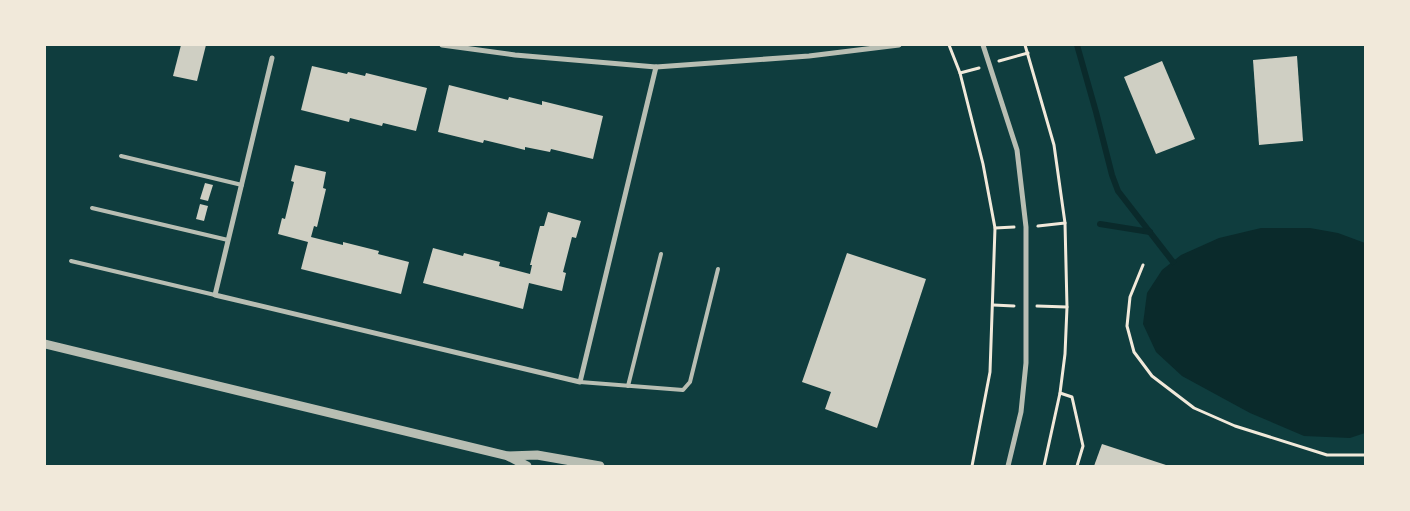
<svg xmlns="http://www.w3.org/2000/svg" width="1410" height="511" viewBox="0 0 1410 511" font-family="Roboto,sans-serif">
<rect width="100%" height="100%" fill="#0f3d3e"/>
<polygon fill="#0a2a2b" points="1261,228 1310,228 1338,233 1365,243 1365,433 1350,438 1304,436 1250,413 1182,376 1156,352 1143,324 1147,293 1162,270 1181,255 1219,238"/>
<g fill="none" stroke-linecap="round" stroke-linejoin="round">
<g stroke="#0a2a2b" stroke-width="6">
<polyline points="1077,45 1096,112 1112,175 1118,191 1173,262"/>
<polyline points="1100,224 1150,232"/>
</g>
</g>
<g fill="#cfcfc3">
<polygon points="181,45 206,45 197,81 173,76"/>
<polygon points="1297,56 1303,141 1259,145 1253,60"/>
<polygon points="1162,61 1195,139 1156,154 1124,77"/>
<polygon points="312,66 347,74 348,72 365,76 366,73 427,88 416,131 383,123 382,126 350,118 349,122 301,110"/>
<polygon points="449,85 508,100 509,97 542,105 542,101 603,116 593,159 551,149 550,152 525,147 525,150 484,140 483,143 438,132"/>
<polygon points="295,165 326,172 323,188 326,189 317,227 314,226 311,237 343,245 343,242 379,251 378,254 409,262 401,294 301,269 308,242 278,234 282,218 285,219 294,182 291,181"/>
<polygon points="205,183 213,185 208,201 200,199"/>
<polygon points="200,204 208,206 204,221 196,219"/>
<polygon points="548,212 581,221 576,238 572,237 563,272 566,273 562,291 529,283 523,309 423,283 433,248 463,256 464,253 500,262 499,266 530,274 532,265 530,265 540,226 544,226"/>
<polygon points="847,253 926,279 877,428 825,409 831,392 802,382"/>
<polygon points="1102,444 1169,466 1094,466"/>
</g>
<g fill="none" stroke-linecap="round" stroke-linejoin="round">
<g stroke="#f1e9da" stroke-width="3">
<polyline points="949,45 960,73 983,164 995,228 990,372 972,466"/>
<polyline points="1025,45 1054,145 1065,223 1067,307 1065,354 1060,393 1044,466"/>
<polyline points="999,61 1028,53"/>
<polyline points="960,73 979,68"/>
<polyline points="1038,226 1065,223"/>
<polyline points="995,228 1014,227"/>
<polyline points="1143,265 1130,297 1127,326 1134,352 1152,376 1194,408 1235,426 1327,455 1365,455"/>
<polyline points="993,305 1014,306"/>
<polyline points="1037,306 1067,307"/>
<polyline points="1060,393 1072,397 1083,446 1077,466"/>
</g>
<g stroke="#b8beb3" stroke-width="4">
<polyline points="121,156 242,185"/>
<polyline points="92,208 228,240"/>
<polyline points="71,261 215,295"/>
<polyline points="580,382 683,390 690,382 718,269"/>
<polyline points="628,386 661,254"/>
</g>
<g stroke="#b8beb3" stroke-width="5">
<polyline points="442,45 515,55 656,67 809,56 899,45"/>
<polyline points="983,45 1017,150 1026,227 1026,363 1021,412 1008,466"/>
<polyline points="272,58 215,295 580,382 656,67"/>
</g>
<g stroke="#b8beb3" stroke-width="9">
<polyline points="45,344 508,456 537,455 600,466"/>
<polyline points="508,456 527,466"/>
</g>
</g>
<rect width="1410" height="511" fill="none" stroke="#f1e9da" stroke-width="92"/>
</svg>
